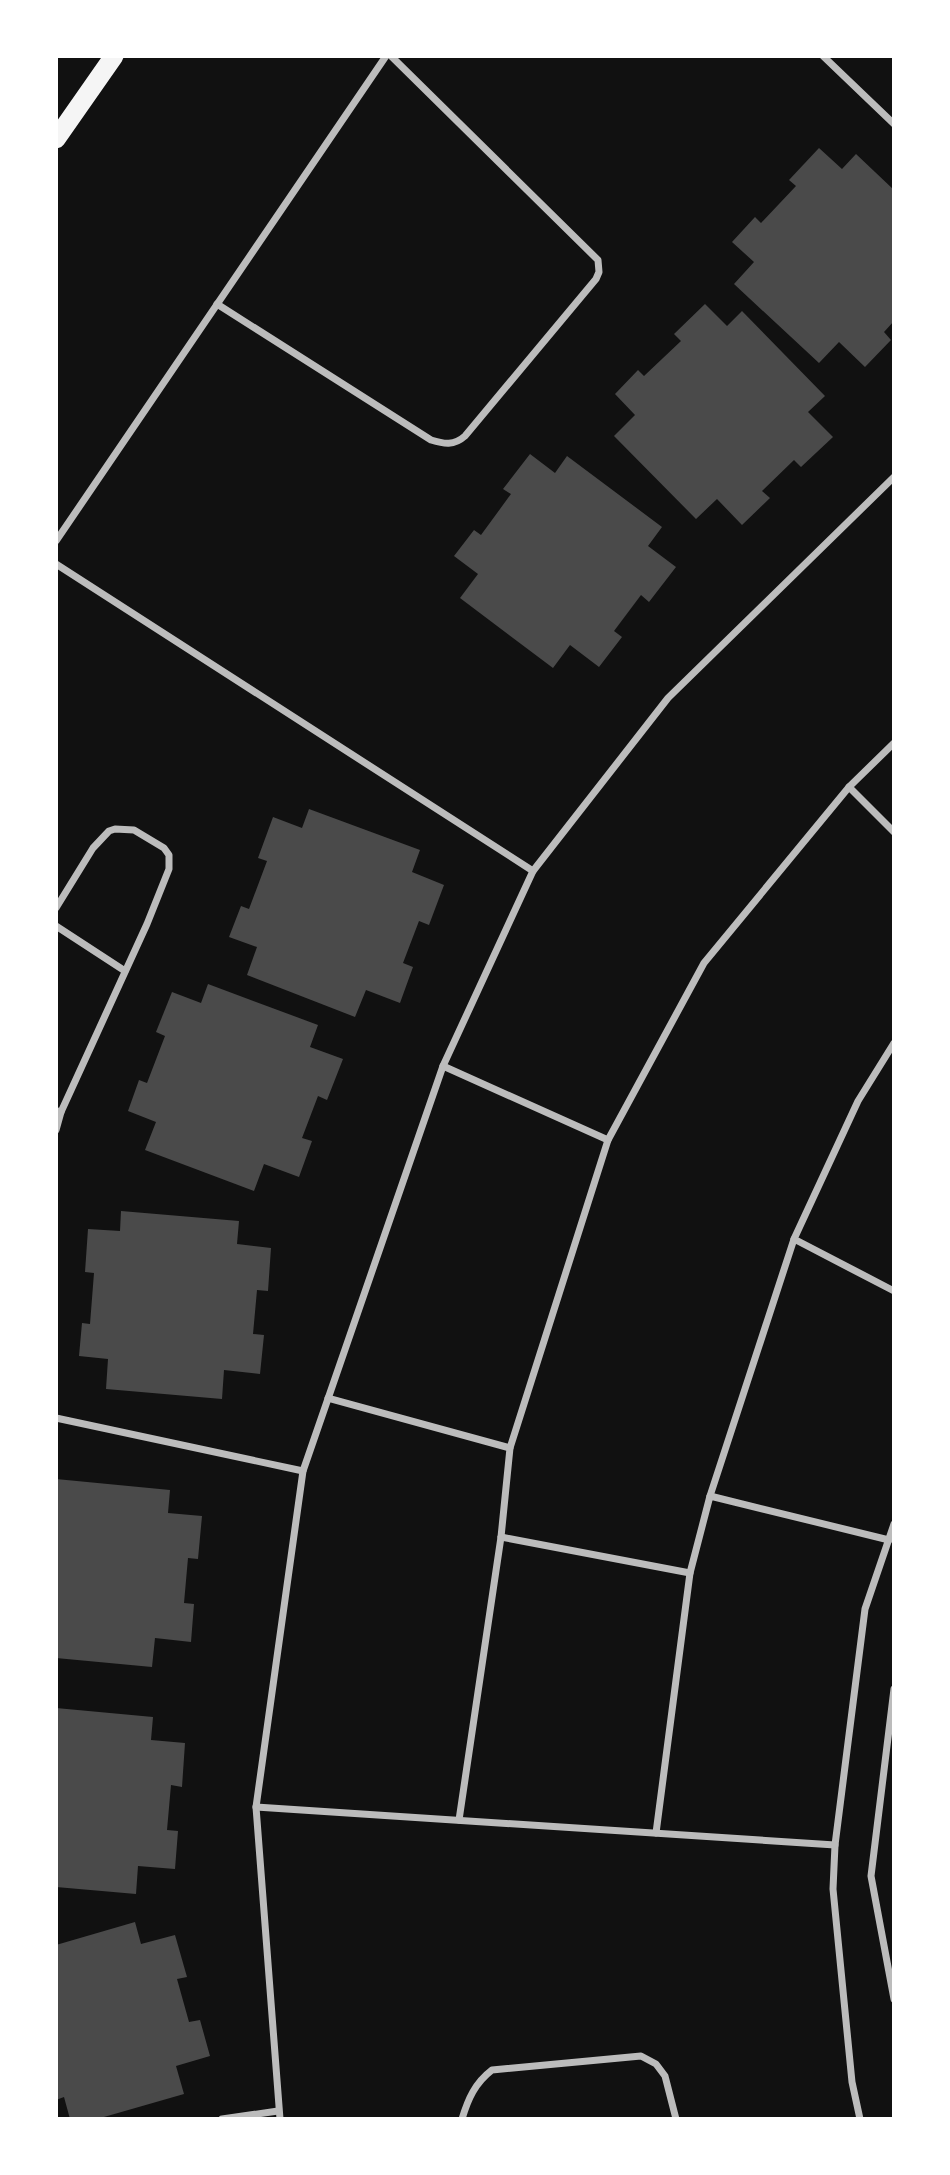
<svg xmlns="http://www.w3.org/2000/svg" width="950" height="2175" viewBox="0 0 950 2175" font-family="'Open Sans',sans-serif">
<rect width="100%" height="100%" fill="#111"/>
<g fill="#4a4a4a">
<polygon points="819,148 842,169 856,154 894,190 894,321 884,332 891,340 865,367 839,342 819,363 734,284 754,262 732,242 755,217 761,223 796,186 789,180"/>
<polygon points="705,304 727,326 742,311 825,396 808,412 833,437 801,467 794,460 762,491 770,498 742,525 717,499 696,519 614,436 635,415 615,394 638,370 644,376 681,341 674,334"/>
<polygon points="530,454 555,473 567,456 662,527 648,546 676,567 649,602 641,595 614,631 622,637 599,667 570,645 553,668 460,598 478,574 454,556 474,530 481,535 511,494 503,489"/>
<polygon points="309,809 420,850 412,872 444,885 429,925 419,921 403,963 413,967 400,1003 366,990 355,1017 247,975 257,947 229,937 241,906 249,909 267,861 258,858 273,817 302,828"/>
<polygon points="208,984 318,1025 310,1047 343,1059 327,1100 318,1096 302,1138 312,1141 299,1177 264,1164 254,1191 145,1150 156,1122 128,1111 139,1080 147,1083 165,1036 156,1032 172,992 201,1003"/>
<polygon points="121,1211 239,1221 237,1244 271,1248 268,1291 257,1290 253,1334 264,1335 260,1374 224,1370 222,1399 106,1389 108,1359 79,1356 82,1323 90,1324 94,1273 85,1272 88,1229 120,1231"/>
<polygon points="56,1479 170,1490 168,1513 202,1516 198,1559 188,1558 184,1603 194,1604 191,1642 155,1638 152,1667 56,1658"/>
<polygon points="56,1708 153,1717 151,1740 185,1743 182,1787 171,1785 167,1830 178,1831 175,1869 138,1866 136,1894 56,1887"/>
<polygon points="135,1922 141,1944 175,1935 187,1977 177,1979 189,2022 200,2020 210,2056 176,2066 184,2094 97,2119 70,2119 64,2097 56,2100 56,1945"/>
</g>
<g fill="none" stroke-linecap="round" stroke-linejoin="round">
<g stroke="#bcbcbc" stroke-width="7">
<polyline points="823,56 894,124"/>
<path d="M217 304 431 440C444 444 454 446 465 436L596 279 599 272 598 260 391 56"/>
<polyline points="56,541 386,56"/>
<polyline points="56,564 533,871"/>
<polyline points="849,787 894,832"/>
<polyline points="56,908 93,848 109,831 115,829 134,830 164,848 169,855 169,869 147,924 61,1112"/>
<polyline points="56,926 125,971"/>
<polyline points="894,1043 858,1101 794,1239 894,1291"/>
<polyline points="443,1066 608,1140"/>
<polyline points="56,1130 61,1112 57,1111"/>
<polyline points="328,1398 510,1448 501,1537 459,1820"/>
<polyline points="56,1418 303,1471"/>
<polyline points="510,1448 608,1140 704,963 849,787 894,743"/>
<polyline points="710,1496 794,1239"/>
<polyline points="501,1537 690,1573"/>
<polyline points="894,1689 871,1876 894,1999"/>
<polyline points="256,1807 835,1845"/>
<polyline points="656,1833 690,1573 710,1496 889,1540"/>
<polyline points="222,2119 278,2111"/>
<polyline points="280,2119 256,1807 303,1471 443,1066 533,871 668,698 894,477"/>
<path d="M462 2119C468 2099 475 2083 492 2070L641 2056 656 2064 665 2076 676 2119"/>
<polyline points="860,2119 852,2082 833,1889 835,1845 865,1609 894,1524"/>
</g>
<polyline stroke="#f5f5f5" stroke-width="19" points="56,139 114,56"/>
</g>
<rect width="950" height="2175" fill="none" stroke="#ffffff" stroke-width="116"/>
</svg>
